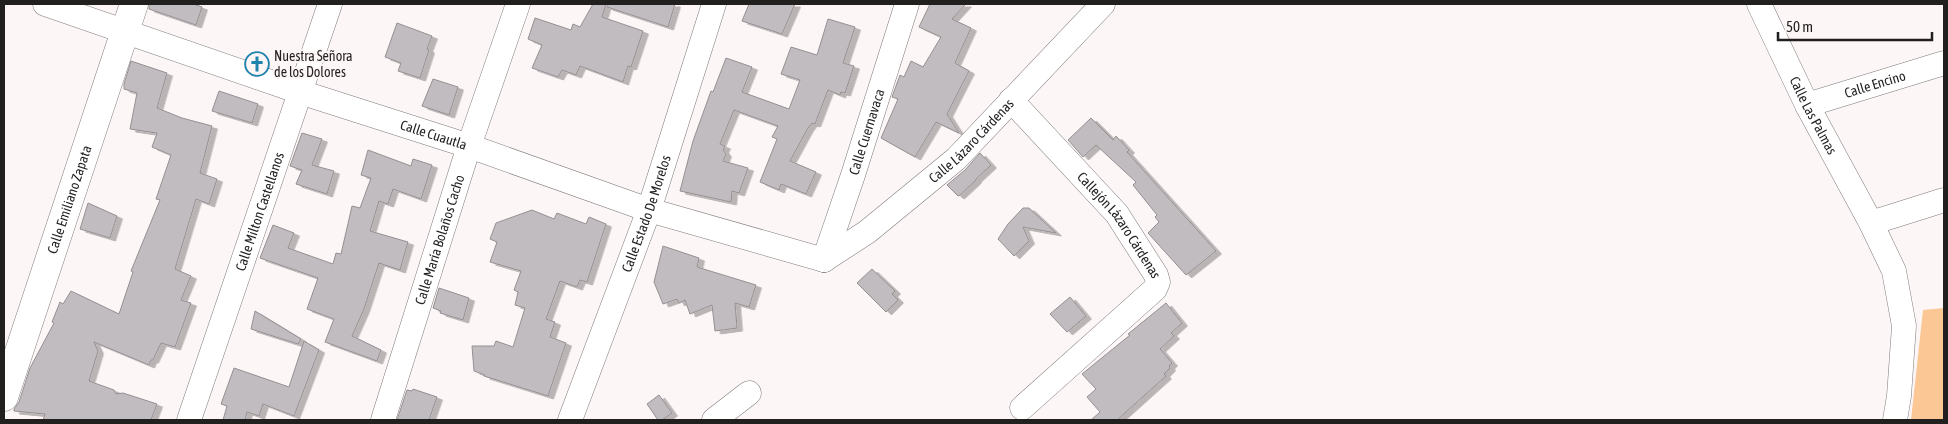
<svg xmlns="http://www.w3.org/2000/svg" width="1948" height="424" viewBox="0 0 1948 424" font-family="'Asap Condensed',sans-serif">
<defs>
<filter id="shadow"><feDropShadow dx="5.5" dy="3" stdDeviation="0" flood-color="#0004"/></filter>
</defs>
<rect width="100%" height="100%" fill="#fdf6f7"/>
<polygon fill="#fac795" points="1944,308 1944,420 1911,420 1923,310"/>
<g fill="#c1bcbf" stroke="#958f92" filter="url(#shadow)">
<polygon points="149,4 193,4 202,7 196,25 149,9"/>
<polygon points="593,4 606,4 602,17 643,31 631,67 628,66 623,82 580,66 576,75 562,70 558,77 532,68 542,45 528,39 535,18 571,30 573,24 580,27"/>
<polygon points="607,4 675,4 668,27 607,7"/>
<polygon points="749,4 795,4 782,34 742,21"/>
<polygon points="930,4 966,4 952,19 971,28 955,63 969,71 947,114 959,133 936,122 915,157 881,138 898,99 892,97 900,75 904,77 911,61 923,67 941,37 919,27"/>
<polygon points="828,19 855,27 843,63 854,66 845,93 841,92 840,95 828,90 815,124 812,123 808,128 790,161 816,172 806,194 781,184 779,190 760,182 777,139 772,137 778,126 734,110 720,144 725,146 723,150 726,154 723,161 748,168 739,193 732,191 731,202 680,191 693,141 711,91 713,92 726,58 752,67 742,92 789,109 800,80 781,74 791,47 817,55"/>
<polygon points="397,23 432,36 427,49 429,50 420,78 398,71 401,63 385,57"/>
<polygon points="131,61 167,73 157,108 182,118 212,126 200,173 217,179 209,204 196,199 175,269 191,276 181,300 191,303 175,347 161,343 153,360 151,360 149,365 94,342 98,351 89,381 114,390 116,394 123,393 157,404 151,420 43,420 45,414 14,411 14,409 19,402 30,368 54,323 52,322 60,302 63,304 71,291 119,314 133,272 131,271 160,200 156,199 171,155 152,147 157,133 130,129 137,93 124,89 124,84"/>
<polygon points="433,79 458,87 449,115 422,106"/>
<polygon points="219,91 258,104 252,123 212,111"/>
<polygon points="1091,118 1113,140 1116,136 1129,150 1127,152 1216,251 1186,275 1148,233 1159,222 1155,217 1157,215 1133,185 1136,182 1096,145 1083,157 1068,140"/>
<polygon points="302,133 322,139 312,165 334,171 327,194 296,184 302,170 290,166"/>
<polygon points="368,150 411,166 413,159 432,165 421,199 393,189 388,204 379,201 370,231 408,242 400,270 379,263 364,309 352,336 381,350 377,361 325,342 334,319 307,309 318,278 260,258 273,225 294,233 288,248 333,264 336,253 341,254 352,206 360,208 371,178 361,175"/>
<polygon points="980,153 991,165 976,179 976,180 959,196 957,195 947,185 965,170"/>
<polygon points="88,203 117,216 110,238 80,229"/>
<polygon points="1023,208 1029,208 1056,233 1023,227 1029,241 1014,256 998,239 1008,224"/>
<polygon points="532,210 554,219 557,213 586,224 589,217 606,224 587,282 580,280 577,287 560,281 546,319 555,322 550,337 566,343 548,396 484,376 485,375 474,371 472,346 494,346 496,341 513,347 525,308 515,305 518,292 514,290 521,271 490,262 497,242 490,239 496,223"/>
<polygon points="663,246 699,258 697,267 756,285 749,307 735,303 737,328 715,331 712,305 690,314 685,300 679,303 677,299 663,304 654,282"/>
<polygon points="872,269 895,291 892,294 898,300 886,312 857,283"/>
<polygon points="439,288 469,298 463,320 440,313 441,311 433,308"/>
<polygon points="1070,297 1086,316 1067,332 1050,314"/>
<polygon points="1166,303 1182,323 1171,333 1174,336 1160,349 1172,363 1169,366 1170,368 1164,374 1166,376 1117,420 1091,420 1100,412 1087,397 1096,389 1082,374 1130,335 1128,334"/>
<polygon points="255,311 301,339 298,344 251,329"/>
<polygon points="304,341 319,350 294,416 263,404 259,416 247,412 245,420 223,420 227,406 221,404 234,368 289,387"/>
<polygon points="413,389 437,397 429,420 397,420 407,390 412,391"/>
<polygon points="659,395 672,413 662,420 658,420 647,404"/>
</g>
<g fill="none" stroke-linecap="round" stroke-linejoin="round">
<g stroke="#817b7c" stroke-width="25">
<g id="street">
<path id="s1" d="M45 4 300 92 469 146 649 210 824 260"/>
<path id="s2" d="M1759 4 1807 105 1871 223 1894 271 1904 326 1899 396 1895 420"/>
<path id="s3" d="M1011 100 1117 214 1156 275 1158 282 1155 289 1022 408"/>
<path id="s4" d="M1807 105 1944 63"/>
<polyline points="1871,223 1944,200"/>
<path id="s5" d="M824 260 867 232 956 159 1103 4"/>
<path id="s6" d="M824 260 853 175 907 4"/>
<path id="s7" d="M189 420 330 4"/>
<path id="s8" d="M383 420 469 146 518 4"/>
<path id="s9" d="M570 420 649 210 714 4"/>
<polyline points="714,420 749,393"/>
</g>
</g>
<g stroke="#817b7c" stroke-width="29">
<g id="secondary">
<path id="s10" d="M4 397 134 4"/>
</g>
</g>
<use href="#street" stroke="#fff" stroke-width="24"/>
<use href="#secondary" stroke="#fff" stroke-width="28"/>
</g>
<defs>
<g id="church-ring" transform="scale(1.25)"><circle r="9.5" fill="#fdf6f7" stroke="#2083ad" stroke-width="1.5"/><path d="M-1.2-6h2.4v3.5h3.3v2.4h-3.3V6h-2.4V-.1h-3.3v-2.4h3.3Z" fill="#2083ad"/></g>
</defs>
<g fill-rule="evenodd">
<use href="#church-ring" x="257" y="64"/>
</g>
<g text-anchor="middle" dominant-baseline="central" stroke-width="4" stroke-linejoin="round" paint-order="stroke">
<g font-size="14" fill="#221f1f" stroke="#fdf6f7" text-anchor="start">
<text x="274" y="56">Nuestra Señora<tspan x="274" dy="16">de los Dolores</tspan></text>
</g>
<g font-size="14" fill="#221f1f" stroke="#fdf6f7">
<text stroke="none"><textPath href="#s4" startOffset="71">Calle Encino</textPath></text>
<text stroke="none"><textPath href="#s2" startOffset="124">Calle Las Palmas</textPath></text>
<text stroke="none"><textPath href="#s6" startOffset="135">Calle Cuernavaca</textPath></text>
<text stroke="none"><textPath href="#s1" startOffset="410">Calle Cuautla</textPath></text>
<text stroke="none"><textPath href="#s5" startOffset="190">Calle Lázaro Cárdenas</textPath></text>
<text stroke="none"><textPath href="#s10" startOffset="208">Calle Emiliano Zapata</textPath></text>
<text stroke="none"><textPath href="#s7" startOffset="220">Calle Milton Castellanos</textPath></text>
<text stroke="none"><textPath href="#s9" startOffset="220">Calle Estado De Morelos</textPath></text>
<text stroke="none"><textPath href="#s3" startOffset="166">Callejón Lázaro Cárdenas</textPath></text>
<text stroke="none"><textPath href="#s8" startOffset="189">Calle María Bolaños Cacho</textPath></text>
</g>
</g>
<rect width="1948" height="424" fill="none" stroke="#221f1f" stroke-width="10"/>
<path d="M1778 32v8h154v-8" fill="none" stroke="#221f1f" stroke-width="2.5"/>
<text x="1786" y="32" font-size="15" fill="#221f1f" stroke="#fdf6f7" stroke-width="4" paint-order="stroke">50 m</text>
</svg>
